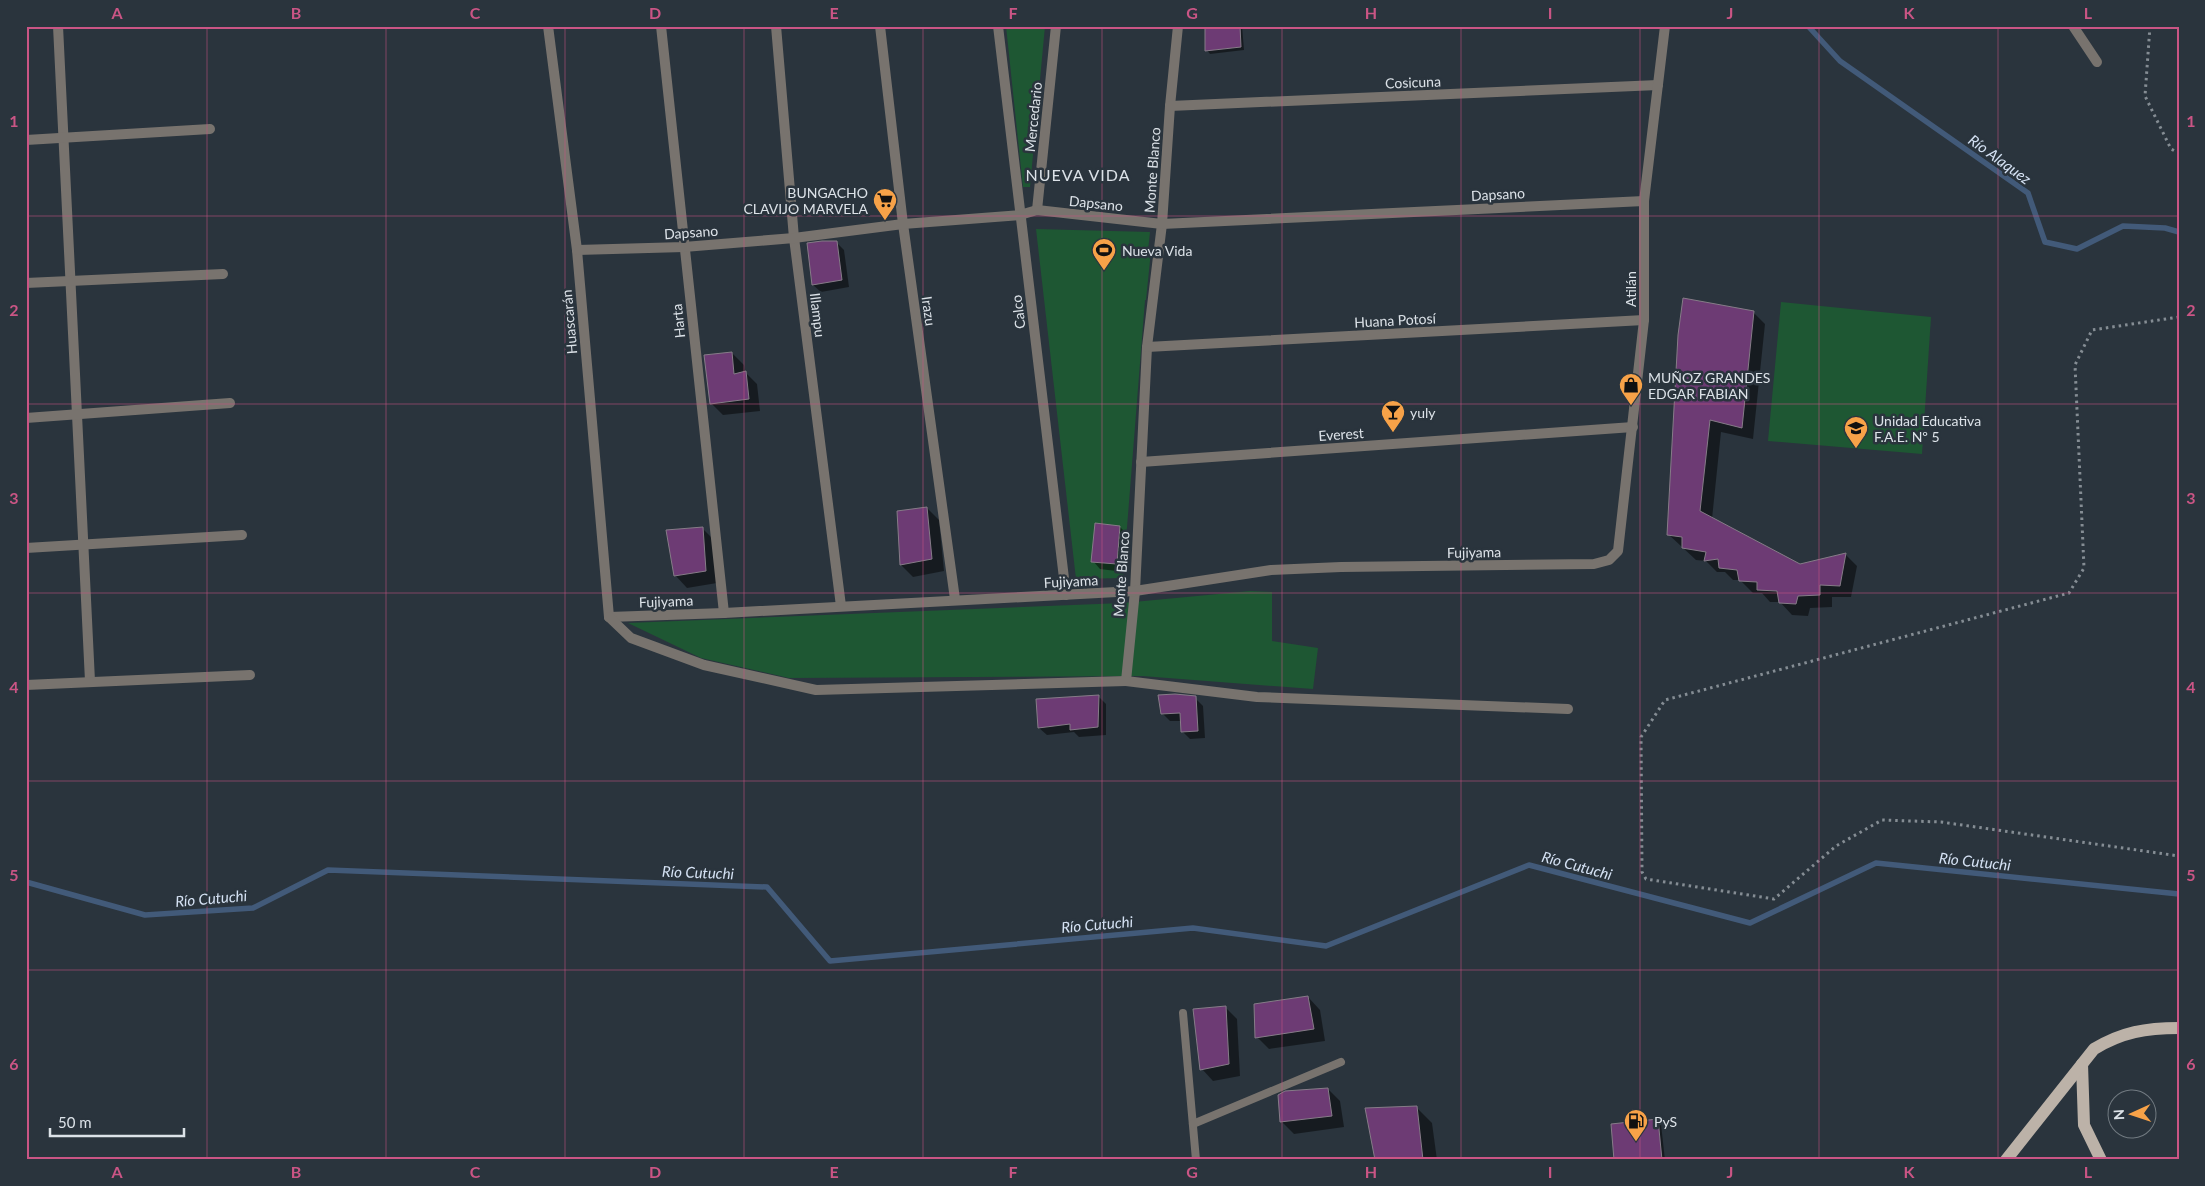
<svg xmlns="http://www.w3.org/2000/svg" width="2205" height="1186" viewBox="0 0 2205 1186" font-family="Lato,sans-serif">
<rect width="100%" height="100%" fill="#2a343d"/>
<g fill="#1e5733">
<polygon points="1006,26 1045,26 1030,187 1023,187"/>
<polygon points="1036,229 1150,232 1148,251 1151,251 1146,300 1145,300 1123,578 1076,579"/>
<polygon points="1781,302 1931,317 1922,454 1768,441"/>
<polygon points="1250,591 1272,592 1272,641 1318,648 1313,689 1142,676 789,678 701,658 628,623 1123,603"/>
</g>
<g fill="#0007">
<polygon points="1206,26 1242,26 1244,50 1210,54 1207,50"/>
<polygon points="836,242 844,250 849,287 821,292 813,285"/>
<polygon points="1753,312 1765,324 1753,439 1721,432 1712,519 1800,565 1845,554 1857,566 1851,597 1832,597 1832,607 1810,608 1808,616 1792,615 1780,602 1770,602 1762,593 1753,593 1740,580 1733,580 1725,572 1717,572 1706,561 1696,560 1668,534 1680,335"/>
<polygon points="732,353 744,365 745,372 757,384 760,411 723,415 711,403"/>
<polygon points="927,508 939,520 944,571 913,577 901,565"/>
<polygon points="1120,527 1128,535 1124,572 1100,569 1093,561"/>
<polygon points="702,528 714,540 717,583 687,588 675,575"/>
<polygon points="1098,696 1106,704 1106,735 1079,737 1074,732 1047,735 1039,728"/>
<polygon points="1195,698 1203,706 1205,738 1190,739 1182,731 1181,721 1170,721 1162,713"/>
<polygon points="1308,997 1320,1010 1325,1041 1269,1049 1257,1037"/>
<polygon points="1225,1007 1237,1019 1240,1076 1213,1081 1202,1069"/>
<polygon points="1328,1089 1340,1101 1344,1127 1294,1134 1282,1122 1279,1095"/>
<polygon points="1416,1107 1432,1123 1437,1160 1376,1160"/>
<polygon points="1658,1120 1661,1124 1665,1160 1616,1160"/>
</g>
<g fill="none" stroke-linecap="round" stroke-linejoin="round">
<g stroke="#425a79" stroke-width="5.5">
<polyline points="1808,26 1840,61 2028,193 2045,242 2077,249 2123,226 2165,228 2179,232"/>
<polyline points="26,882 145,915 253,908 328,870 767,887 830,961 1193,928 1326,946 1529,865 1750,923 1876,863 2179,894"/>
</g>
</g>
<g fill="#6d3b74" stroke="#867c88">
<polygon points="1205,26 1240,26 1241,47 1205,51"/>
<polygon points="822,241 837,241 842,280 812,285 807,243"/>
<polygon points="1683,298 1754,311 1742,428 1710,420 1700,511 1800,564 1846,553 1840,586 1820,585 1820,595 1798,596 1796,604 1779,603 1777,591 1757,590 1757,582 1739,581 1737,570 1719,568 1718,559 1704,561 1706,552 1682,548 1682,537 1667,535 1678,335"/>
<polygon points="732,352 734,374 746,371 749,399 710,404 704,355"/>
<polygon points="927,507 932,559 900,565 897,511"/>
<polygon points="1095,523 1120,526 1117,564 1091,562"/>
<polygon points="703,527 706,571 674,576 666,530"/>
<polygon points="1175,694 1196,696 1198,731 1181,732 1180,713 1161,714 1158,695"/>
<polygon points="1099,695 1098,727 1070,730 1070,724 1038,728 1036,699"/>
<polygon points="1308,996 1314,1029 1255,1038 1254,1004"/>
<polygon points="1226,1006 1229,1064 1200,1070 1193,1009"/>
<polygon points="1328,1088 1332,1116 1280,1122 1278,1095 1285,1091"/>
<polygon points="1417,1106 1423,1160 1375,1160 1365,1108"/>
<polygon points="1658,1119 1662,1160 1614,1160 1611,1124"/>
</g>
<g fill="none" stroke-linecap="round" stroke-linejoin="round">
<g stroke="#858d94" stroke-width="3" stroke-dasharray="2.5 4" stroke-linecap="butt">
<polyline points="2150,26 2145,96 2171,149 2179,153"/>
<polyline points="2179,317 2092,330 2075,365 2084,568 2069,593 1665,700 1641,737 1642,872 1646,879 1774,899 1836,846 1882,820 1941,822 2179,856"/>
</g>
<g stroke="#78736e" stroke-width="8">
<polyline points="1183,1013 1196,1160"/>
<polyline points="1193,1124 1341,1062"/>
</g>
<g stroke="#78736e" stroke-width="10">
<polyline points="58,26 90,681"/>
<polyline points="548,26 577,250 609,617"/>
<polyline points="661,26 724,613"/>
<polyline points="776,26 794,238 841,606"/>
<polyline points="880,26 903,224 955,599"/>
<polyline points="998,26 1066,595"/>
<polyline points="1178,26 1170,106 1162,224 1147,347 1135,591 1126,681 1257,697 1568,709"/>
<polyline points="2073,26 2097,62"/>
<polyline points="1170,106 1658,85"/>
<polyline points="26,140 210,129"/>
<polyline points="1037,210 1056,26"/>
<polyline points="577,250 684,247 794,238 903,224 1020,215 1037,210 1162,224 1644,201"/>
<polyline points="26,283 223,274"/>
<polyline points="1147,347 1644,320"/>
<polyline points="26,418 230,403"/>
<polyline points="1141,462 1633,427"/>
<polyline points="26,548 242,535"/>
<polyline points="609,617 724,613 1135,591 1271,570 1341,567 1594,564 1609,560 1618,551 1644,320 1644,201 1665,26"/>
<polyline points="609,617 631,638 704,665 816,690 1126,681"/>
<polyline points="26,685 250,675"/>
</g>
<g stroke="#bcb2a8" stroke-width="12">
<polyline points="2082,1064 2084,1125 2101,1160"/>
<path d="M2006 1160 2094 1049C2122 1032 2146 1028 2179 1028"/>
</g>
</g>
<path fill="none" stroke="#ca5585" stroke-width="1" stroke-opacity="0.55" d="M207 26V1160M386 26V1160M565 26V1160M744 26V1160M923 26V1160M1102 26V1160M1282 26V1160M1461 26V1160M1640 26V1160M1819 26V1160M1998 26V1160M26 216H2179M26 404H2179M26 593H2179M26 781H2179M26 970H2179"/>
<defs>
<g id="supermarket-pin" transform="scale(1.25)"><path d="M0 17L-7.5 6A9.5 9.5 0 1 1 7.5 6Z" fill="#f7a248" stroke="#2a343d"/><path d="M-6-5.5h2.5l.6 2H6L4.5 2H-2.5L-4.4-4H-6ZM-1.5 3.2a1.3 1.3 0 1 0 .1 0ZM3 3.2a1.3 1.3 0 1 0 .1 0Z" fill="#111"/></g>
<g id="stadium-pin" transform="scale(1.25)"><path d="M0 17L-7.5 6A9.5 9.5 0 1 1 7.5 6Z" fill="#f7a248" stroke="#2a343d"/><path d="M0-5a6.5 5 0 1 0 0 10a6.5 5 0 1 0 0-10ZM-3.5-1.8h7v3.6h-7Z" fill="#111"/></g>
<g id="shop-pin" transform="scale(1.25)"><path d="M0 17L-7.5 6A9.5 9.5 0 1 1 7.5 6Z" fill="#f7a248" stroke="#2a343d"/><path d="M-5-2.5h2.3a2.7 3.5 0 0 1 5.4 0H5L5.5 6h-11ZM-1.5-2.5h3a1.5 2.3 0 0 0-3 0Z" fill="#111"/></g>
<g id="bar-pin" transform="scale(1.25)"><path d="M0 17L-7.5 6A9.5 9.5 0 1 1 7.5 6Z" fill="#f7a248" stroke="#2a343d"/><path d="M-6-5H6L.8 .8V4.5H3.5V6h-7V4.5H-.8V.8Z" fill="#111"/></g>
<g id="school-pin" transform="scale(1.25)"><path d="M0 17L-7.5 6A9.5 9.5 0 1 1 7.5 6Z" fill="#f7a248" stroke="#2a343d"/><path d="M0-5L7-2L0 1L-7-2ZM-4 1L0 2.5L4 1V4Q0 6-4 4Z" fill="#111"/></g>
<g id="fuel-pin" transform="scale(1.25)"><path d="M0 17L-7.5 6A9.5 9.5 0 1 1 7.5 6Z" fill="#f7a248" stroke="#2a343d"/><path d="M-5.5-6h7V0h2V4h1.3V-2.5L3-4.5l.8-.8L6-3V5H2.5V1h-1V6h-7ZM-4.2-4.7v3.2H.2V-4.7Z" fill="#111"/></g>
</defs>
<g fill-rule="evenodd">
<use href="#supermarket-pin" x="885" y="200"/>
<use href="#stadium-pin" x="1104" y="250"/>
<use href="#shop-pin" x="1631" y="385"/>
<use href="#bar-pin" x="1393" y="412"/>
<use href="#school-pin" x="1856" y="428"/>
<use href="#fuel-pin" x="1636" y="1121"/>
</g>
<g text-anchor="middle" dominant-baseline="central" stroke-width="5" stroke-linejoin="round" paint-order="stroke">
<g font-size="14" fill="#dce2e8" stroke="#2a343d">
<text transform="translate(1413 82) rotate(-2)">Cosicuna</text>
<text transform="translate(1033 117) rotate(-84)">Mercedario</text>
<text transform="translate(1152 170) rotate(-86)">Monte Blanco</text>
<text transform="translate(1498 194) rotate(-3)">Dapsano</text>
<text transform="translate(1096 203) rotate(6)">Dapsano</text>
<text transform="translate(691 232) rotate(-4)">Dapsano</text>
<text transform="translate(1630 289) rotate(-90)">Atilán</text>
<text transform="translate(929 311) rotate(82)">Irazu</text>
<text transform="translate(1018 312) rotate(-97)">Calco</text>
<text transform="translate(818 315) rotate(83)">Illampu</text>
<text transform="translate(1395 320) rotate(-3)">Huana Potosí</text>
<text transform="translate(678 321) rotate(-96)">Harta</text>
<text transform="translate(569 322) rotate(-95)">Huascarán</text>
<text transform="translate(1341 434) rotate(-4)">Everest</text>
<text transform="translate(1474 552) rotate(-1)">Fujiyama</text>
<text transform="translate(1121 574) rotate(-86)">Monte Blanco</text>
<text transform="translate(1071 581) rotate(-3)">Fujiyama</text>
<text transform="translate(666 601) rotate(-2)">Fujiyama</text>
</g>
<g font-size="14" fill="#dce2e8" stroke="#2a343d" text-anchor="start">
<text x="868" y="192" text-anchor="end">BUNGACHO<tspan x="868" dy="16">CLAVIJO MARVELA</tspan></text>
<text x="1122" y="250">Nueva Vida</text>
<text x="1648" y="377">MUÑOZ GRANDES<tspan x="1648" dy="16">EDGAR FABIAN</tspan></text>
<text x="1410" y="412">yuly</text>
<text x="1874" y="420">Unidad Educativa<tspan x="1874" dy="16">F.A.E. Nº 5</tspan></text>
<text x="1654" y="1121">PyS</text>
</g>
<g font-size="15" font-style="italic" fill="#d5e2f4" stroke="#2a343d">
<text transform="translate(2000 159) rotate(36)">Río Alaquez</text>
<text transform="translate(1975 861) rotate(6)">Río Cutuchi</text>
<text transform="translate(1577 865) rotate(15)">Río Cutuchi</text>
<text transform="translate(698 872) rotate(2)">Río Cutuchi</text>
<text transform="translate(211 898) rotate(-5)">Río Cutuchi</text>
<text transform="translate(1097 924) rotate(-5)">Río Cutuchi</text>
</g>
<g font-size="16" letter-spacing="1" fill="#dce2e8" stroke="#2a343d">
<text x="1078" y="174">NUEVA VIDA</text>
</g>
</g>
<rect width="2205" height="1186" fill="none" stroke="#2a343d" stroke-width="55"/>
<g transform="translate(2132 1114) rotate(267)"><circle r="24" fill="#2a343d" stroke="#717a81"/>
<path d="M0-4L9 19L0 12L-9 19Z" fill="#f7a248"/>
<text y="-8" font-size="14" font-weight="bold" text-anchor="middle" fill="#dce2e8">N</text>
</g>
<path d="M50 1128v8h134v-8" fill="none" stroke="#dce2e8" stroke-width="2.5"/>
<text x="58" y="1128" font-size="15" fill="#dce2e8" stroke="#2a343d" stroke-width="4" paint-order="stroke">50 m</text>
<rect x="28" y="28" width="2150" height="1130" fill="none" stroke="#ca5585" stroke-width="2"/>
<g font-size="16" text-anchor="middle" font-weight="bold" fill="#ca5585">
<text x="117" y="19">A</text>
<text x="296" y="19">B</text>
<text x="475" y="19">C</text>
<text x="655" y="19">D</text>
<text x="834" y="19">E</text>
<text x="1013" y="19">F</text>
<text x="1192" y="19">G</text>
<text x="1371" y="19">H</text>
<text x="1550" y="19">I</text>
<text x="1730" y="19">J</text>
<text x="1909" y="19">K</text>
<text x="2088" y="19">L</text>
<text x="14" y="127">1</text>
<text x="2191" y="127">1</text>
<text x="14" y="316">2</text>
<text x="2191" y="316">2</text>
<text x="14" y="504">3</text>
<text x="2191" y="504">3</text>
<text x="14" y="693">4</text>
<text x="2191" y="693">4</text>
<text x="14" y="881">5</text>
<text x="2191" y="881">5</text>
<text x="14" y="1070">6</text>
<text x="2191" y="1070">6</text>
<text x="117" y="1178">A</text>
<text x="296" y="1178">B</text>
<text x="475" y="1178">C</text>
<text x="655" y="1178">D</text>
<text x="834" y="1178">E</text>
<text x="1013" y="1178">F</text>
<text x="1192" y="1178">G</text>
<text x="1371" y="1178">H</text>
<text x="1550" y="1178">I</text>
<text x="1730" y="1178">J</text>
<text x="1909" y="1178">K</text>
<text x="2088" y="1178">L</text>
</g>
</svg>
